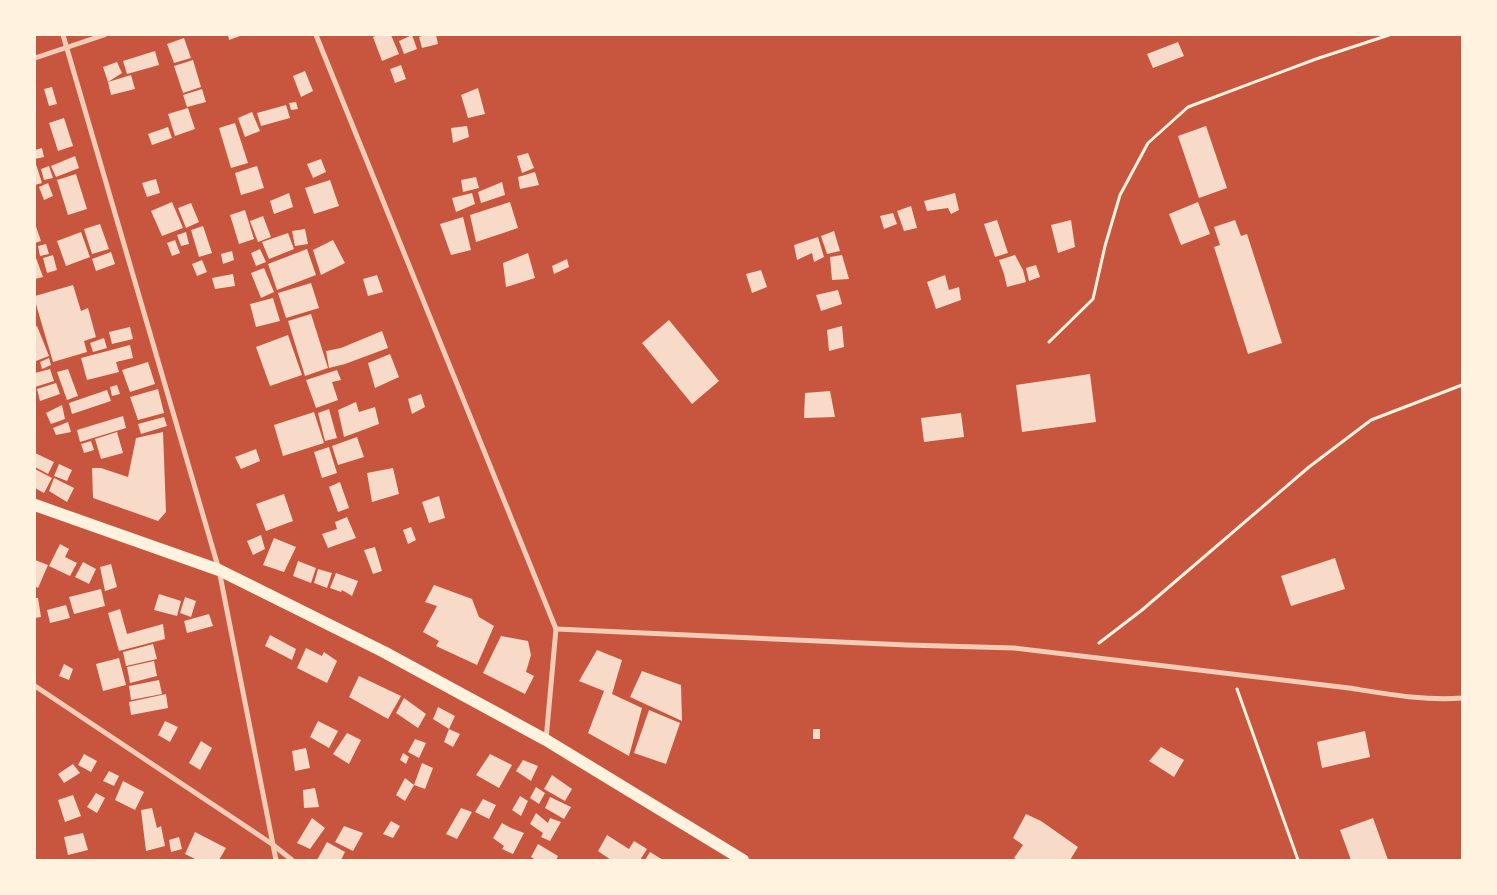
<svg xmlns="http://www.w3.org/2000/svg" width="1497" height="895" viewBox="0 0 1497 895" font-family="Cabin,sans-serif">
<rect width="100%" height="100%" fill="#c8553d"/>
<g fill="#f7dbc8">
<polygon points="228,35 243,35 229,40"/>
<polygon points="378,35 391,35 399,54 382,61 373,37"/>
<polygon points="412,35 417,49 404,54 399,41"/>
<polygon points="425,35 436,35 438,44 422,48 419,37"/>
<polygon points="184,38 191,58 174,63 167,44"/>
<polygon points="1178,42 1184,56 1153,68 1147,54"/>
<polygon points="155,51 159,65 127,74 123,61"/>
<polygon points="193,60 201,87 183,93 174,66"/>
<polygon points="117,62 122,73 108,82 103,67"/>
<polygon points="401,65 406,79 395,83 390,69"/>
<polygon points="305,71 313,91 301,97 293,76"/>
<polygon points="131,75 135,89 111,95 108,82"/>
<polygon points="52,87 57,104 49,106 44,89"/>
<polygon points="478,88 485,114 468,118 461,95"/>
<polygon points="202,89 206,102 187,107 183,95"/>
<polygon points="296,102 298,109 291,110 289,103"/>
<polygon points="286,105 290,118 261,126 257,113"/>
<polygon points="188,108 195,129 175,136 168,114"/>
<polygon points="252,112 260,131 245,137 238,118"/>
<polygon points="64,118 73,146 58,151 49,123"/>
<polygon points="235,123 248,163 231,168 219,128"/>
<polygon points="467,126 469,137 453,143 451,128"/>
<polygon points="1206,126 1227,188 1199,198 1178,136"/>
<polygon points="168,127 172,138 152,145 148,134"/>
<polygon points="42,148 44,157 35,159 35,150"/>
<polygon points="528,153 534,168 522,173 517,156"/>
<polygon points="75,156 79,168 56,177 51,166"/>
<polygon points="321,159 326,172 313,178 307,164"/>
<polygon points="35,161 42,183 35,185"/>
<polygon points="49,166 53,178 44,180 41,169"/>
<polygon points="257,166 264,188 241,195 235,173"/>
<polygon points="535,172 539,185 520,189 518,177"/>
<polygon points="76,174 87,209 68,215 57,180"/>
<polygon points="476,177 479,188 463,192 461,180"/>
<polygon points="156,179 160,193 147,197 142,183"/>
<polygon points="330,180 339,206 314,214 305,188"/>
<polygon points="502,182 505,195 481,203 478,192"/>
<polygon points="48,183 53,196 44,200 39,187"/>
<polygon points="289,193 293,207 274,214 270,201"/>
<polygon points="472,193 475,204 456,212 452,198"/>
<polygon points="955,193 959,210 951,214 948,208 927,211 924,201"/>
<polygon points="172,202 183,228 162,236 151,211"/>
<polygon points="510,202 518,228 476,242 470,215"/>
<polygon points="1198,202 1210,234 1181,245 1169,214"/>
<polygon points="191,203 199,222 186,228 178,208"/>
<polygon points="911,206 917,228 904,231 897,211"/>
<polygon points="245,210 254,239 239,244 230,215"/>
<polygon points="893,213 897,224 884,229 880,216"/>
<polygon points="263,216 271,237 258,242 250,221"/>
<polygon points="463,217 471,250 451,255 440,224"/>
<polygon points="997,220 1008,253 995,257 984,224"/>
<polygon points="1071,220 1075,247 1058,253 1051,225"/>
<polygon points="1235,220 1241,236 1247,234 1282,343 1248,354 1214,247 1220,245 1214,227"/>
<polygon points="35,224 41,241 35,243"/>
<polygon points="100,224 109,249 92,254 84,229"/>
<polygon points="203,226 212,253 199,257 191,230"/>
<polygon points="305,229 308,244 295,246 292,231"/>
<polygon points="834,231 840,251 827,254 821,236"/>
<polygon points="81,232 90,257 66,266 57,241"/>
<polygon points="186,232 189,244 181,246 177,235"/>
<polygon points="288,233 294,249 269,259 262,242"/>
<polygon points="818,237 824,257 814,262 812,253 797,260 794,245"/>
<polygon points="175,240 180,253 172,256 167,243"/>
<polygon points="333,240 345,263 321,275 313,250"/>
<polygon points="46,244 49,254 40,256 38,246"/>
<polygon points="260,249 266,262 256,266 251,253"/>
<polygon points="307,249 316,275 277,290 268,264"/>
<polygon points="232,251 234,260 223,264 221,254"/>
<polygon points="111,252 115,264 96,271 92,259"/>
<polygon points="528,253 535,278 506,287 503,263"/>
<polygon points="35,255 43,277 35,279"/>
<polygon points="53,255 57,270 47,273 43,258"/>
<polygon points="842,255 849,279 832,280 830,257"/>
<polygon points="1015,255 1023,270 1026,282 1007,287 1004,274 999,260"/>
<polygon points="567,259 569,267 554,274 552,266"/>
<polygon points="202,260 207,272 197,276 192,264"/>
<polygon points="1036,265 1040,277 1029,281 1026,268"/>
<polygon points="264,268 274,292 261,298 251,273"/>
<polygon points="761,270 767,287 752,293 746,274"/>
<polygon points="233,274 235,286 215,289 212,278"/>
<polygon points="377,275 383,292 368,296 363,279"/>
<polygon points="945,275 949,290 959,287 961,300 936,309 927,282"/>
<polygon points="311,283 319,308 286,318 278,293"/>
<polygon points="73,285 81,311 88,308 96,337 84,341 87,352 53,362 35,301 35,296"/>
<polygon points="838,290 842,304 821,311 816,295"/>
<polygon points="273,298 280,321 256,327 250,304"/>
<polygon points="311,314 328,368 305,376 288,321"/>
<polygon points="669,320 719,381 692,404 642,343"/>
<polygon points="37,326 49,356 36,361 35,358 35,327"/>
<polygon points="842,326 844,347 829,351 827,330"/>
<polygon points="130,327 133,339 112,344 109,332"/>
<polygon points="382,331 388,348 345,364 329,368 326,351 341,348"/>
<polygon points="288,335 302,375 270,386 256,347"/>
<polygon points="104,338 107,348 93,352 90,343"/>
<polygon points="130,345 133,358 116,362 119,372 87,380 81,358"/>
<polygon points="390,354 399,377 375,388 368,363"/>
<polygon points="49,358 51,365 42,369 40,362"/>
<polygon points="148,362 155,384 130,392 122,370"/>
<polygon points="50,369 54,381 35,387 35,373"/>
<polygon points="68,369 78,396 67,400 57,372"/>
<polygon points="337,370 341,380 332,382 338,400 316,408 306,380"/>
<polygon points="1090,374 1096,422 1022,432 1016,385"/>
<polygon points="56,383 60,394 40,401 37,389"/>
<polygon points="117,385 120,394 112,396 110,387"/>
<polygon points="158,389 164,413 138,420 130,397"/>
<polygon points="107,390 111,401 72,414 69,403"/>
<polygon points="830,391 835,417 804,418 805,393"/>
<polygon points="421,394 425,407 412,414 408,399"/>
<polygon points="356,402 359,412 375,407 379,424 344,437 338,410"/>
<polygon points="62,405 65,419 51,424 46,413"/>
<polygon points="329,409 337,438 325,441 318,413"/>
<polygon points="314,412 324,443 283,456 274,425"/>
<polygon points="961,413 964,437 924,442 921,418"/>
<polygon points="123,416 126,428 80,442 77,430"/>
<polygon points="164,417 167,426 141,434 138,424"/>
<polygon points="68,422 71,432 56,435 53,428"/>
<polygon points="117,432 123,453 101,459 95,439"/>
<polygon points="163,432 166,512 158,521 93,498 92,468 101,468 128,477 136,438"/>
<polygon points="357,437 364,457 338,465 332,446"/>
<polygon points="91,441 94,450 84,453 81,444"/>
<polygon points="329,447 337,473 322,478 314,452"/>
<polygon points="256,449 260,461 241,469 235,457"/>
<polygon points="35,453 54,462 48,474 35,467"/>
<polygon points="59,464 72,470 67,481 54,476"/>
<polygon points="393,468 399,494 372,502 367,473"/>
<polygon points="35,469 52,478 44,493 35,488"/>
<polygon points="54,478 74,488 67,502 49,491"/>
<polygon points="340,482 349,508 338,512 329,487"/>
<polygon points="284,494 293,521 266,531 256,504"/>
<polygon points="439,496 445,518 429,523 422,502"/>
<polygon points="347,517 356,538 328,548 322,534 337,529 335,522"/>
<polygon points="411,527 416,540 408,544 403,530"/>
<polygon points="261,535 265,549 253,555 247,541"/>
<polygon points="274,538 296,547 284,572 263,565"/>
<polygon points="60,544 69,549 65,557 77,563 70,576 49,566"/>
<polygon points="375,547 382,571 373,574 364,550"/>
<polygon points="1335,558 1345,589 1291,606 1281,576"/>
<polygon points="35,560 48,565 38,588 35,586"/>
<polygon points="298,561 316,568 311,583 293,576"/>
<polygon points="83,562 96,569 89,584 75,577"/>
<polygon points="111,564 117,587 105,591 100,567"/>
<polygon points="318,569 332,573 327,588 314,583"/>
<polygon points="336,573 358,581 352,596 342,590 341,592 330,588"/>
<polygon points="434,585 472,599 479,617 494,626 477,665 436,646 439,641 423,632 437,606 425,602"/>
<polygon points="101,589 105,606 74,614 69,597"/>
<polygon points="159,594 181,601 177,616 154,610"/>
<polygon points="185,597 196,601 191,617 180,613"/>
<polygon points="35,598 38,598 41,617 35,618"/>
<polygon points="66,605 70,618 50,623 47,610"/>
<polygon points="120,609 127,634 163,624 165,639 119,651 108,613"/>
<polygon points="209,614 213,626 187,633 184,621"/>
<polygon points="270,635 296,649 292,660 265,646"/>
<polygon points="501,636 528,641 531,655 526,672 534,676 525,694 483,673"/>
<polygon points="153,644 157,659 126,666 123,652"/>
<polygon points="306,648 322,656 324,652 337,661 327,683 297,668"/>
<polygon points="597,650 622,660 612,694 642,708 629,756 588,733 604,691 579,681"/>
<polygon points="119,658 126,685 103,691 96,664"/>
<polygon points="154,661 157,676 130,683 127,667"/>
<polygon points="64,664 73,669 69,680 59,676"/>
<polygon points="642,671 681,685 682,721 630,697"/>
<polygon points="359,676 401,696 388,719 349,697"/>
<polygon points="159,680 162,694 131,700 129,686"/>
<polygon points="166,694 168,708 131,715 129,702"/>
<polygon points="404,698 426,714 418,728 396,713"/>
<polygon points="438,707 455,716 449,729 433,719"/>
<polygon points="649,710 680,723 666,764 634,753"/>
<polygon points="165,721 178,727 170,742 158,735"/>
<polygon points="318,721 338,731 329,748 310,737"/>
<polygon points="449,729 460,734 453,747 444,742"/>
<rect x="813" y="729" width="7" height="10"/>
<polygon points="1365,731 1370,757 1322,768 1317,742"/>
<polygon points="347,733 361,740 349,764 333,754"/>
<polygon points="415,739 426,743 419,758 408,752"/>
<polygon points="201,741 212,748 200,770 189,763"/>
<polygon points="1161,747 1184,760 1174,777 1149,761"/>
<polygon points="306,748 310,768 295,771 292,751"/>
<polygon points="403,753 409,757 406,764 400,760"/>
<polygon points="84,754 97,761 91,772 78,765"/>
<polygon points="490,754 512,765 499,788 476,775"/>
<polygon points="523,760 538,766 531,781 516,771"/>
<polygon points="422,763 433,768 425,789 414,785"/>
<polygon points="73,764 80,773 64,783 58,774"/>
<polygon points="109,771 119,776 114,786 103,781"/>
<polygon points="552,775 572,789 565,801 544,789"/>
<polygon points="405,778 414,785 405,801 396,795"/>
<polygon points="123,781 144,792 135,810 115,800"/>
<polygon points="536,787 545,793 539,804 530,798"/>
<polygon points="315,788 319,807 304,808 303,790"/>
<polygon points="96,793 105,798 97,813 87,807"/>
<polygon points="73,795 81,816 65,822 58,800"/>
<polygon points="520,796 528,801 521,816 512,810"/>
<polygon points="550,797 571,807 564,819 545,808"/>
<polygon points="483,799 496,805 489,819 475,812"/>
<polygon points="152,808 157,828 161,826 165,846 146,851 141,810"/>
<polygon points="461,808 472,812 457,839 446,834"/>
<polygon points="536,813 548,823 550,818 561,822 550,841 541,837 543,833 530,824"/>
<polygon points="1026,814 1041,821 1078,847 1070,860 1018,860 1014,858 1023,845 1013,838"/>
<polygon points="312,818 325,828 310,849 297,843"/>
<polygon points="1373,818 1388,860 1351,860 1340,830"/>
<polygon points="391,821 400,826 393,838 383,834"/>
<polygon points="502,823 511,828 524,833 513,854 502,849 504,846 493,838"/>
<polygon points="344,826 363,833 353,851 335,842"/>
<polygon points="195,832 226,848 219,860 197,860 185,854"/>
<polygon points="83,833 88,850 68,855 64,837"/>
<polygon points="607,835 629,849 634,841 647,849 640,860 611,860 598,851"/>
<polygon points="179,837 182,849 171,852 169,840"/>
<polygon points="327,842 345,852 341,860 317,860"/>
<polygon points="538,844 558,856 556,860 536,860 531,857"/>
<polygon points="650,852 663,860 645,860"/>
</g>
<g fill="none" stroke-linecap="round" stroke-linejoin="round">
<g stroke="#fff3e0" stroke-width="3">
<polyline points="1049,342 1093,299 1105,246 1120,195 1148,143 1188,107 1316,59 1389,35"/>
<polyline points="1099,643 1142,610 1309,467 1371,420 1462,385"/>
<polyline points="1237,689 1298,860"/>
</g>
<g stroke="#f1ccb7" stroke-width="5">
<polyline points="63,35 219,570 276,860"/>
<polyline points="316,35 556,629 546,740"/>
<polyline points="35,58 104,35"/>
<path d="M556 629 907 645 1014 648 1349 688C1387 694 1424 701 1462 698"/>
<polyline points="35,686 272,844 292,860"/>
</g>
<polyline stroke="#fff3e0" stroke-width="12" points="35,505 219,570 384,652 546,740 743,860"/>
</g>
<rect width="1497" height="895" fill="none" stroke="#fff3e0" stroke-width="72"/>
</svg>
